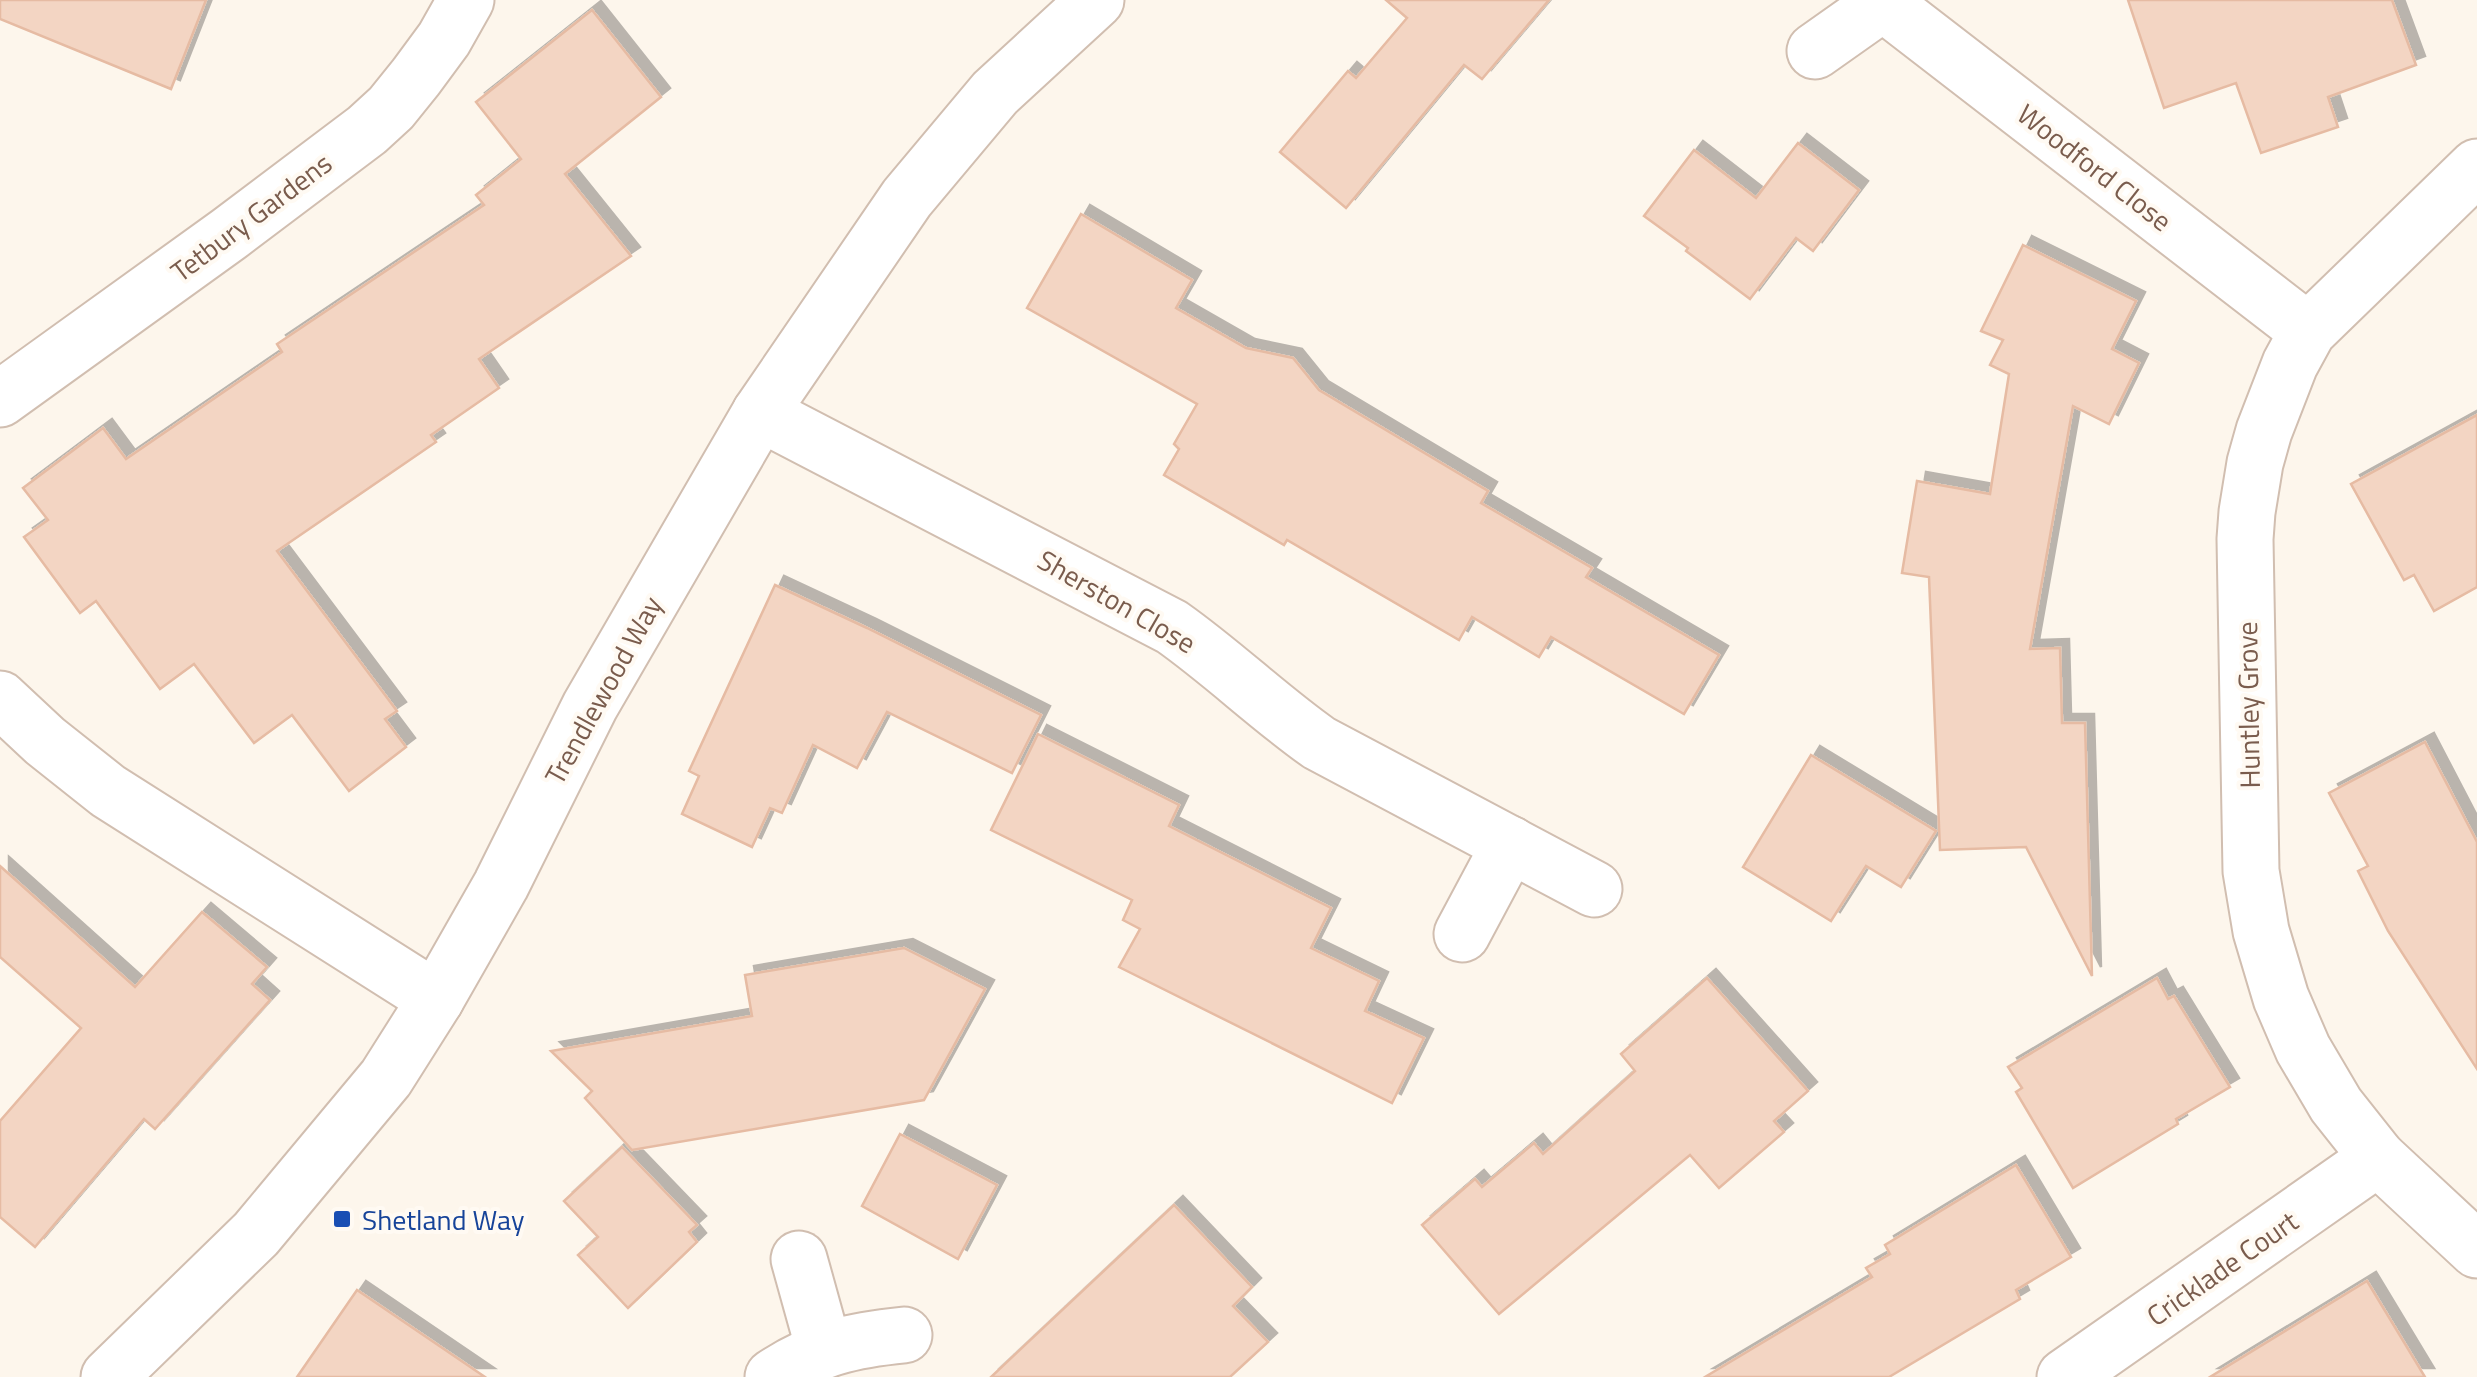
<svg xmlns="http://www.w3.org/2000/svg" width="2477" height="1377" viewBox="0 0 2477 1377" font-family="'Titillium Web',sans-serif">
<defs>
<filter id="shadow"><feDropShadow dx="9" dy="-9" stdDeviation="0" flood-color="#0004"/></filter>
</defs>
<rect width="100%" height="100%" fill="#fdf6ec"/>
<g fill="#f3d5c3" stroke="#e6bba3" stroke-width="2.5" filter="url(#shadow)">
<polygon points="0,0 206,0 171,89 0,19"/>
<polygon points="1386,0 1549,0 1482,79 1464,65 1346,208 1280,152 1348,71 1356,78 1407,18"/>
<polygon points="2128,0 2392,0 2416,65 2328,97 2338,127 2261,153 2236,83 2164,108"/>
<polygon points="592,10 661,97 565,174 631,256 479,359 499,388 431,435 436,442 277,551 397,711 385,719 406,747 349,791 292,715 254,743 194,664 160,689 96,601 80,613 24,537 48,520 23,488 103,428 126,459 282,352 277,344 484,205 476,195 521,159 476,102"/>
<polygon points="1798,143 1859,190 1813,251 1796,238 1750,299 1686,251 1688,248 1644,216 1694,150 1756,198"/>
<polygon points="1081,214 1192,280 1176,308 1246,348 1293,358 1319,390 1488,491 1481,503 1592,568 1586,577 1719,655 1684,714 1551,637 1539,657 1472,617 1459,640 1287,540 1284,545 1164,475 1179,449 1174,444 1197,404 1027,308"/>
<polygon points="2023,245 2136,301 2112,349 2139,363 2109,424 2073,406 2030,649 2060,648 2062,723 2085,723 2092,976 2026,847 1940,850 1929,577 1902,573 1917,481 1990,494 2009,374 1990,365 2003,340 1981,331"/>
<polygon points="2477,415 2477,587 2434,611 2414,575 2404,580 2351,484"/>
<polygon points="775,585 867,628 1041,715 1012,773 887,712 857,768 813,745 782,813 770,808 752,847 682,814 699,776 689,771"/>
<polygon points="1038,734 1179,805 1169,826 1331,908 1311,948 1379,981 1365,1011 1424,1038 1392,1103 1119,967 1140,929 1123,920 1132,900 991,830"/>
<polygon points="2425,742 2477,842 2477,1069 2388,931 2358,871 2368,866 2329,793"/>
<polygon points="1811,755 1936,831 1901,887 1866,866 1831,921 1743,867"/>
<polygon points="0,866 135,987 202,912 267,967 252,984 270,1000 155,1129 144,1119 35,1247 0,1217 0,1121 81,1028 0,957"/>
<polygon points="904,948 985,989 924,1100 632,1150 585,1098 592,1091 551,1051 752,1016 745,975"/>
<polygon points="1707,978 1808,1091 1774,1121 1784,1132 1719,1188 1690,1155 1499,1314 1422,1225 1475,1179 1482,1187 1534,1143 1543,1154 1635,1071 1621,1054"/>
<polygon points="2157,978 2168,999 2174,996 2230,1087 2176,1119 2178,1124 2073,1188 2016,1092 2022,1088 2008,1067"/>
<polygon points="900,1134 997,1185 958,1259 862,1206"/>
<polygon points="622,1147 697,1225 689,1232 697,1242 628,1308 578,1255 598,1237 564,1201"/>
<polygon points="2016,1165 2071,1257 2016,1290 2020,1299 1889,1377 1705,1377 1872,1277 1866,1268 1890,1254 1885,1245"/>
<polygon points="1174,1205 1252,1287 1233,1306 1268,1342 1230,1377 991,1377"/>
<polygon points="2367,1281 2425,1377 2210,1377"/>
<polygon points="357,1290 485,1377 297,1377"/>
</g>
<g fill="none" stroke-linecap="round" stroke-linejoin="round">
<g stroke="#d1beb0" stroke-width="59">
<g id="minor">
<polyline points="1883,3 2308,331"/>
<polyline points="1815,51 1883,3 1884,0"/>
<polyline points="2477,167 2308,331 2290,364 2264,431 2255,463 2247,512 2245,539 2251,871 2261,931 2281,998 2303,1049 2336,1105 2378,1158 2477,1250"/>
<polyline points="0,399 229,234 367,130 391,108 416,77 444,39 466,0"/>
<path d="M760 413 1172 627C1223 663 1268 707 1319 743L1594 889"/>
<polyline points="0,699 45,741 108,791 436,999"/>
<polyline points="1462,934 1510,844"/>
<polyline points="799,1259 824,1349"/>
<polyline points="109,1377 256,1234 386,1078 436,999 501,885 590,706 760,413 907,198 995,93 1096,0"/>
<path d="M773 1377C816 1348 853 1340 904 1335"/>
<polyline points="2065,1377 2378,1158"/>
</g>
</g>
<use href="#minor" stroke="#fff" stroke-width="55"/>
</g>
<rect fill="#1a4fb4" stroke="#fffaf3" stroke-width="4" x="332" y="1209" width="20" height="20" rx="5"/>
<g text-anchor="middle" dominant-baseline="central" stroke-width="8" stroke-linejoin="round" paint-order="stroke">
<g font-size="28" fill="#7a5c4d" stroke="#fffaf3">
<text transform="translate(2095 167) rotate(38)">Woodford Close</text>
<text transform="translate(251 217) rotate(-37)">Tetbury Gardens</text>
<text transform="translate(1117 601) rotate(30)">Sherston Close</text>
<text transform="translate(603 690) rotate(-61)">Trendlewood Way</text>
<text transform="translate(2248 705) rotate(-91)">Huntley Grove</text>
<text transform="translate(2222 1268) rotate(-35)">Cricklade Court</text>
</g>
<g font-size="28" fill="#164399" stroke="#fffaf3" text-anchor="start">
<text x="362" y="1219">Shetland Way</text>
</g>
</g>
</svg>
